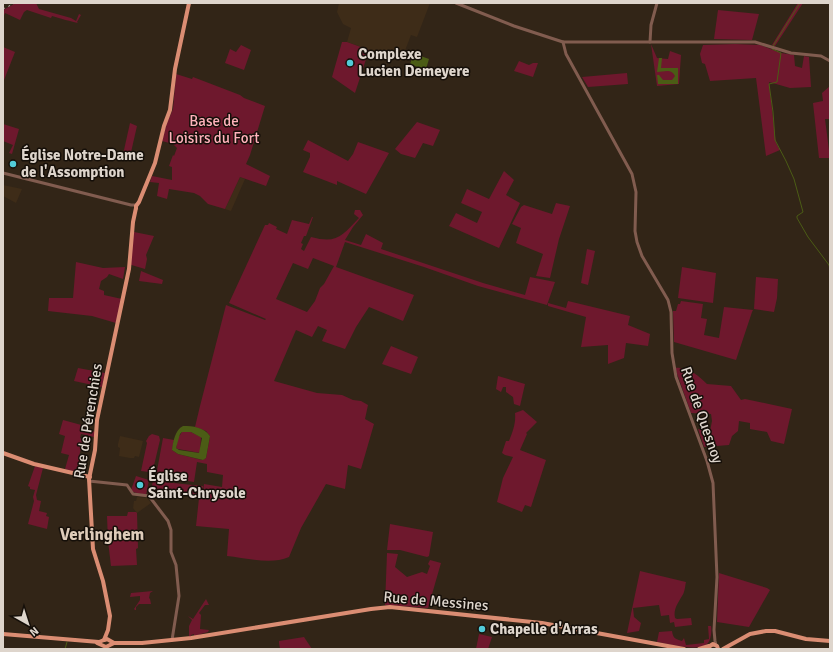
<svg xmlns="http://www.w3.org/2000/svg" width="833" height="652" viewBox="0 0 833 652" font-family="Signika,sans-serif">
<rect width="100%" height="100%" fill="#322517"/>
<g fill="#3e2c18">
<polygon points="339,3 430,3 417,37 411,35 401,61 347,42 351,28 343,24 337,12"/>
<polygon points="240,177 245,179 231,211 225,209"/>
<polygon points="3,185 22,189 16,203 3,196"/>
<polygon points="120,436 143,441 139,457 135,456 134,458 130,458 119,456 120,448 118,447 118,444"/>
<polygon points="137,497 147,498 151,503 137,513 133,508 134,501 136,501"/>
</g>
<g fill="#6e182d" fill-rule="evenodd">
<path d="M16 3H36L39 9 71 18 76 21 79 14 81 15 77 22 78 23C73 22 58 18 52 16L51 18 27 10 24 12 20 20 5 13 3 18V10Z"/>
<polygon points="798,3 803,3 775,46 772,45"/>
<polygon points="718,10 759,14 752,40 714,39"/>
<polygon points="342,42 347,42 369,50 355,93 332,77"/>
<polygon points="651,44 657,58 668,59 670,51 681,55 679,84 657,86"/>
<polygon points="735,44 760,45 781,53 794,55 795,66 802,68 804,56 809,57 811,87 790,88 769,82 775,136 776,143 780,150 766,156 756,78 710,81 705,64 702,63 700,54 703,45"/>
<polygon points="241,45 251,50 244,70 225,63 230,49 236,52"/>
<polygon points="3,47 15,52 4,80 3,79"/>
<polygon points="519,61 529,65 533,63 538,63 533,77 514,71"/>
<polygon points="627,73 628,84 588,87 582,77"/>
<polygon points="176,74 192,79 193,77 240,95 244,98 265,106 250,155 246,164 270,176 266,186 240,177 225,209 208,204 200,196 194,193 169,189 167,199 157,196 159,183 150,182 152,176 172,180 172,167 169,166 173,155 174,156 177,148 173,144 162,141 166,125 173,109"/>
<polygon points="830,86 830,119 825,119 830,158 819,158 813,103 823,101 822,93"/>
<polygon points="417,122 440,130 433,146 423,143 415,158 401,154 395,149"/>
<polygon points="130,123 137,126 129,161 122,159"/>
<polygon points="3,124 19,129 12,154 9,153 13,145 3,141"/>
<polygon points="308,140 348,161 353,154 358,142 389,153 366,194 337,181 337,185 303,172 310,157 310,153 303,150"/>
<polygon points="504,171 514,180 506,195 520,203 499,248 449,226 456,213 477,223 482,212 461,203 467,189 489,199"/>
<polygon points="556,203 570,206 559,239 550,278 536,276 543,254 516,243 521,228 512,224 521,207 524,205 552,214"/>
<path d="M355 210H360L363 215 353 227 345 240 361 245 366 234 383 243 381 249 483 283 525 295 530 277 555 282 547 305 478 286 424 267 345 242 336 267 414 295 403 321 369 307 356 327 345 349 322 341 327 330 318 326 312 337 296 330 274 381 317 393 342 395 353 400 361 401 368 405 365 419 374 424 361 469 348 465 345 489 326 484 301 528 289 557C271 565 246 558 227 556L229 529 196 526 199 498H202L204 484 222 487 223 475 207 472V464L197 462 194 482 156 476 163 438 174 440 172 450 178 454 202 460 206 458 210 436 206 431 195 427 200 406 226 305 265 320 266 319 229 303 265 225H268L269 223 277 227 276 229 287 234 292 220 309 224 312 217H313L306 236H304L301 243 303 244 301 249 304 251 311 237C337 244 342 236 359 218L354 214ZM313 258 334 266 324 284 320 288 315 301 307 312 276 299 293 263 308 269Z"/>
<polygon points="134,232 154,236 146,255 147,259 145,269 128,264"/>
<polygon points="587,249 595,251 588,285 581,283"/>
<polygon points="76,262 103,268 125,267 123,279 109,274 107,277 101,281 99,289 104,291 104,295 122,299 116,323 92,316 48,311 49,298 73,298"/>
<polygon points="682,267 716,273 713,303 678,298"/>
<polygon points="141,271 163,280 162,284 139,281"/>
<polygon points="756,277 778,279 777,298 774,312 754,309"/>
<polygon points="568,301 630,316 628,325 650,334 648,346 626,343 624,358 608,364 608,345 581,347 586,317 548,306 548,303 566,308"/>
<polygon points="681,301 703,304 701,318 707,319 704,335 719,338 724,307 753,310 752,312 736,360 674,342 673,311 676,311 678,304 680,304"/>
<polygon points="391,346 418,357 411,374 382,364"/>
<polygon points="78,368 105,373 102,387 74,381"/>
<path d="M675 368C688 366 699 376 707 384L731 386 741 400 745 399 792 409 784 444 771 441 767 432 750 429V423L739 421 738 431 732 436 729 445 704 447 698 429 710 431 712 421 711 414 691 413Z"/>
<polygon points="498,376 525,384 520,406 514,404 513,397 506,392 506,387 503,387 501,392 496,389"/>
<path d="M523 410 537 422 526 433 527 434 520 450 546 460 531 507 525 505 522 512 497 502 503 478 513 457 505 455 502 453 506 441H509C513 431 516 423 515 413Z"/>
<polygon points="63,420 85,426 85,429 95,432 94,437 81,434 80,438 83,439 79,457 82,458 79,473 65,469 69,455 61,453 65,436 59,434"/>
<polygon points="182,432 191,432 201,437 200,453 178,449 176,448 178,438"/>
<polygon points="152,434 159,436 160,440 152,474 149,472 141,471 147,443 146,441 149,436"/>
<polygon points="35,466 43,468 36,495 37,500 41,501 39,511 47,513 46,516 49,517 47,529 28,524 34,501 33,497 35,490 30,489 30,487 28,486"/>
<polygon points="136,476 149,480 146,495 133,492 131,490"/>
<polygon points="153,481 203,486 201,496 150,494"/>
<polygon points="128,512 136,512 137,513 138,548 136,549 137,565 111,566 108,541 107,516 127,516"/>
<polygon points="390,524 433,532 429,556 427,557 400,550 387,550"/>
<polygon points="387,553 398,554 395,567 407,577 422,572 427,574 430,566 428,564 430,560 441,563 428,608 385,605"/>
<path d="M640 571 686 582C685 586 685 592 682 596 678 603 673 609 675 618L677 619 691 618 692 625 675 627 674 622 670 623 669 615 661 616 659 605 633 608 634 617 641 623 639 631 627 633Z"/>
<polygon points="719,573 767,588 770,590 749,627 717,622"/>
<polygon points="153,591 150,593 149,598 150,599 151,604 139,604 136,607 136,610 135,610 134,609 140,600 140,596 130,597 131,593"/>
<polygon points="206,599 209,605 205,605 199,613 201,615 200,629 209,630 208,632 194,636 194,634 191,635 191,636 189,637 189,626 192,620 188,616 193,619"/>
<path d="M708 626H711C712 631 711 641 707 644 698 652 669 644 657 642L659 632 672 631C673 638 675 639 682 641L684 638 686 645 704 643V640L709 639Z"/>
<polygon points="479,634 492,637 488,649 476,649"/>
<polygon points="304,637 312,649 280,649 279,643 279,641"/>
</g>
<g fill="#4b5c15" fill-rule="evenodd">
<polygon points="415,54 429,59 426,69 425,70 410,64 413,56"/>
<path d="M659 58H662L661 68H678V84H658L657 75H659L663 80H672L675 76C671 68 664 72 657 72Z"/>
<path d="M183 426C193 426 204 427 210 436L206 458 203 460 178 454 172 450C173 442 175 430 183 426ZM191 432 202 438 199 453 179 450 176 448 180 434 182 432Z"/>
</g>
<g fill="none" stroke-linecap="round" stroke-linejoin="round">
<g stroke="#4b5c15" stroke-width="1">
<polyline points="773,46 800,3"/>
<polyline points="772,49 781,53 777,82 769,84 773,112 775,140 786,161 794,179 803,212 797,216 797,218 808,237 829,265 830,269"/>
<polyline points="65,649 67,642"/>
</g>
<g stroke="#815c4f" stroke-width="3">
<polyline points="456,3 514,26 563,42 755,42 791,53 821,56 830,61"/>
<polyline points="563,42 566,54 632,174 636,192 635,231 637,242 642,256 668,300 671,312 672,353 676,377 707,461 713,483 717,577 714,630 715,641 716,645"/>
<polyline points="650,42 651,25 657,3"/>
<polyline points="3,173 131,205 137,205"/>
<polyline points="89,481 127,485 133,494 149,496 168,521 171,530 171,552 176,565 179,596 172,640"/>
</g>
<g stroke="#db8d73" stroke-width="4">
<polyline points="136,208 136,206 139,202 155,163 164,126 170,110 175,69 189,3"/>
<polyline points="3,453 34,464 90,477"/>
<polyline points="3,634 99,642 104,640 108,630 110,616 103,581 93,549 89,479 95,450 97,420 129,269 133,222 136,208"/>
<polyline points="104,640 107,639 114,643 142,643 191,638 371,609 390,607 542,623 684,649"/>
<polyline points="97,643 106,647 114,643"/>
<polyline points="699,649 709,646"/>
<polyline points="708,649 710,646 713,644 717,646 718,649"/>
<polyline points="723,649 750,634 766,631 775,631 806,639 830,641"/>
</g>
<polyline stroke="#c7bdb4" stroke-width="1" stroke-dasharray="2 4" stroke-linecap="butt" points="3,9 15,3"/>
</g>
<g fill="#52cbd8" stroke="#150f09" stroke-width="1.5">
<circle cx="350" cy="63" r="4"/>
<circle cx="13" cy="164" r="4"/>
<circle cx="140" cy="485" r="4"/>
<circle cx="482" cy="629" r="4"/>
</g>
<g text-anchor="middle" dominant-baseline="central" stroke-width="3" stroke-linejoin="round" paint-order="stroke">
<g font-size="15" font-weight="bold" fill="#ded5cc" stroke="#150f09" text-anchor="start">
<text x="358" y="54">Complexe<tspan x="358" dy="17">Lucien Demeyere</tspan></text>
<text x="21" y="155">Église Notre-Dame<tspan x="21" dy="17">de l'Assomption</tspan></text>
<text x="148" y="476">Église<tspan x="148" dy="17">Saint-Chrysole</tspan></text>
<text x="490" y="629">Chapelle d'Arras</text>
</g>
<g font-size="15" fill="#ffb2bb" stroke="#150f09">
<text x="214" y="121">Base de<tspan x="214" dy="17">Loisirs du Fort</tspan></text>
</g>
<g font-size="15" fill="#ded5cc" stroke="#150f09">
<text transform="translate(702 415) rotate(71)">Rue de Quesnoy</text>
<text transform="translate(88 421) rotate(-81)">Rue de Pérenchies</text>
<text transform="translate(436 601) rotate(5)">Rue de Messines</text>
</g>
<g font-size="17" font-weight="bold" fill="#deccba" stroke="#150f09">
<text x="102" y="534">Verlinghem</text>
</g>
</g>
<rect width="833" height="652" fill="none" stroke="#ded5cc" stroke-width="8"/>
<g transform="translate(28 624) rotate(141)" stroke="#150f09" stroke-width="3" paint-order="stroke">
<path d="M0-3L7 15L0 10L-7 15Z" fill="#ded5cc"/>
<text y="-6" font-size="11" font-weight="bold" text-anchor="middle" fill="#ded5cc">N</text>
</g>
</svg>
